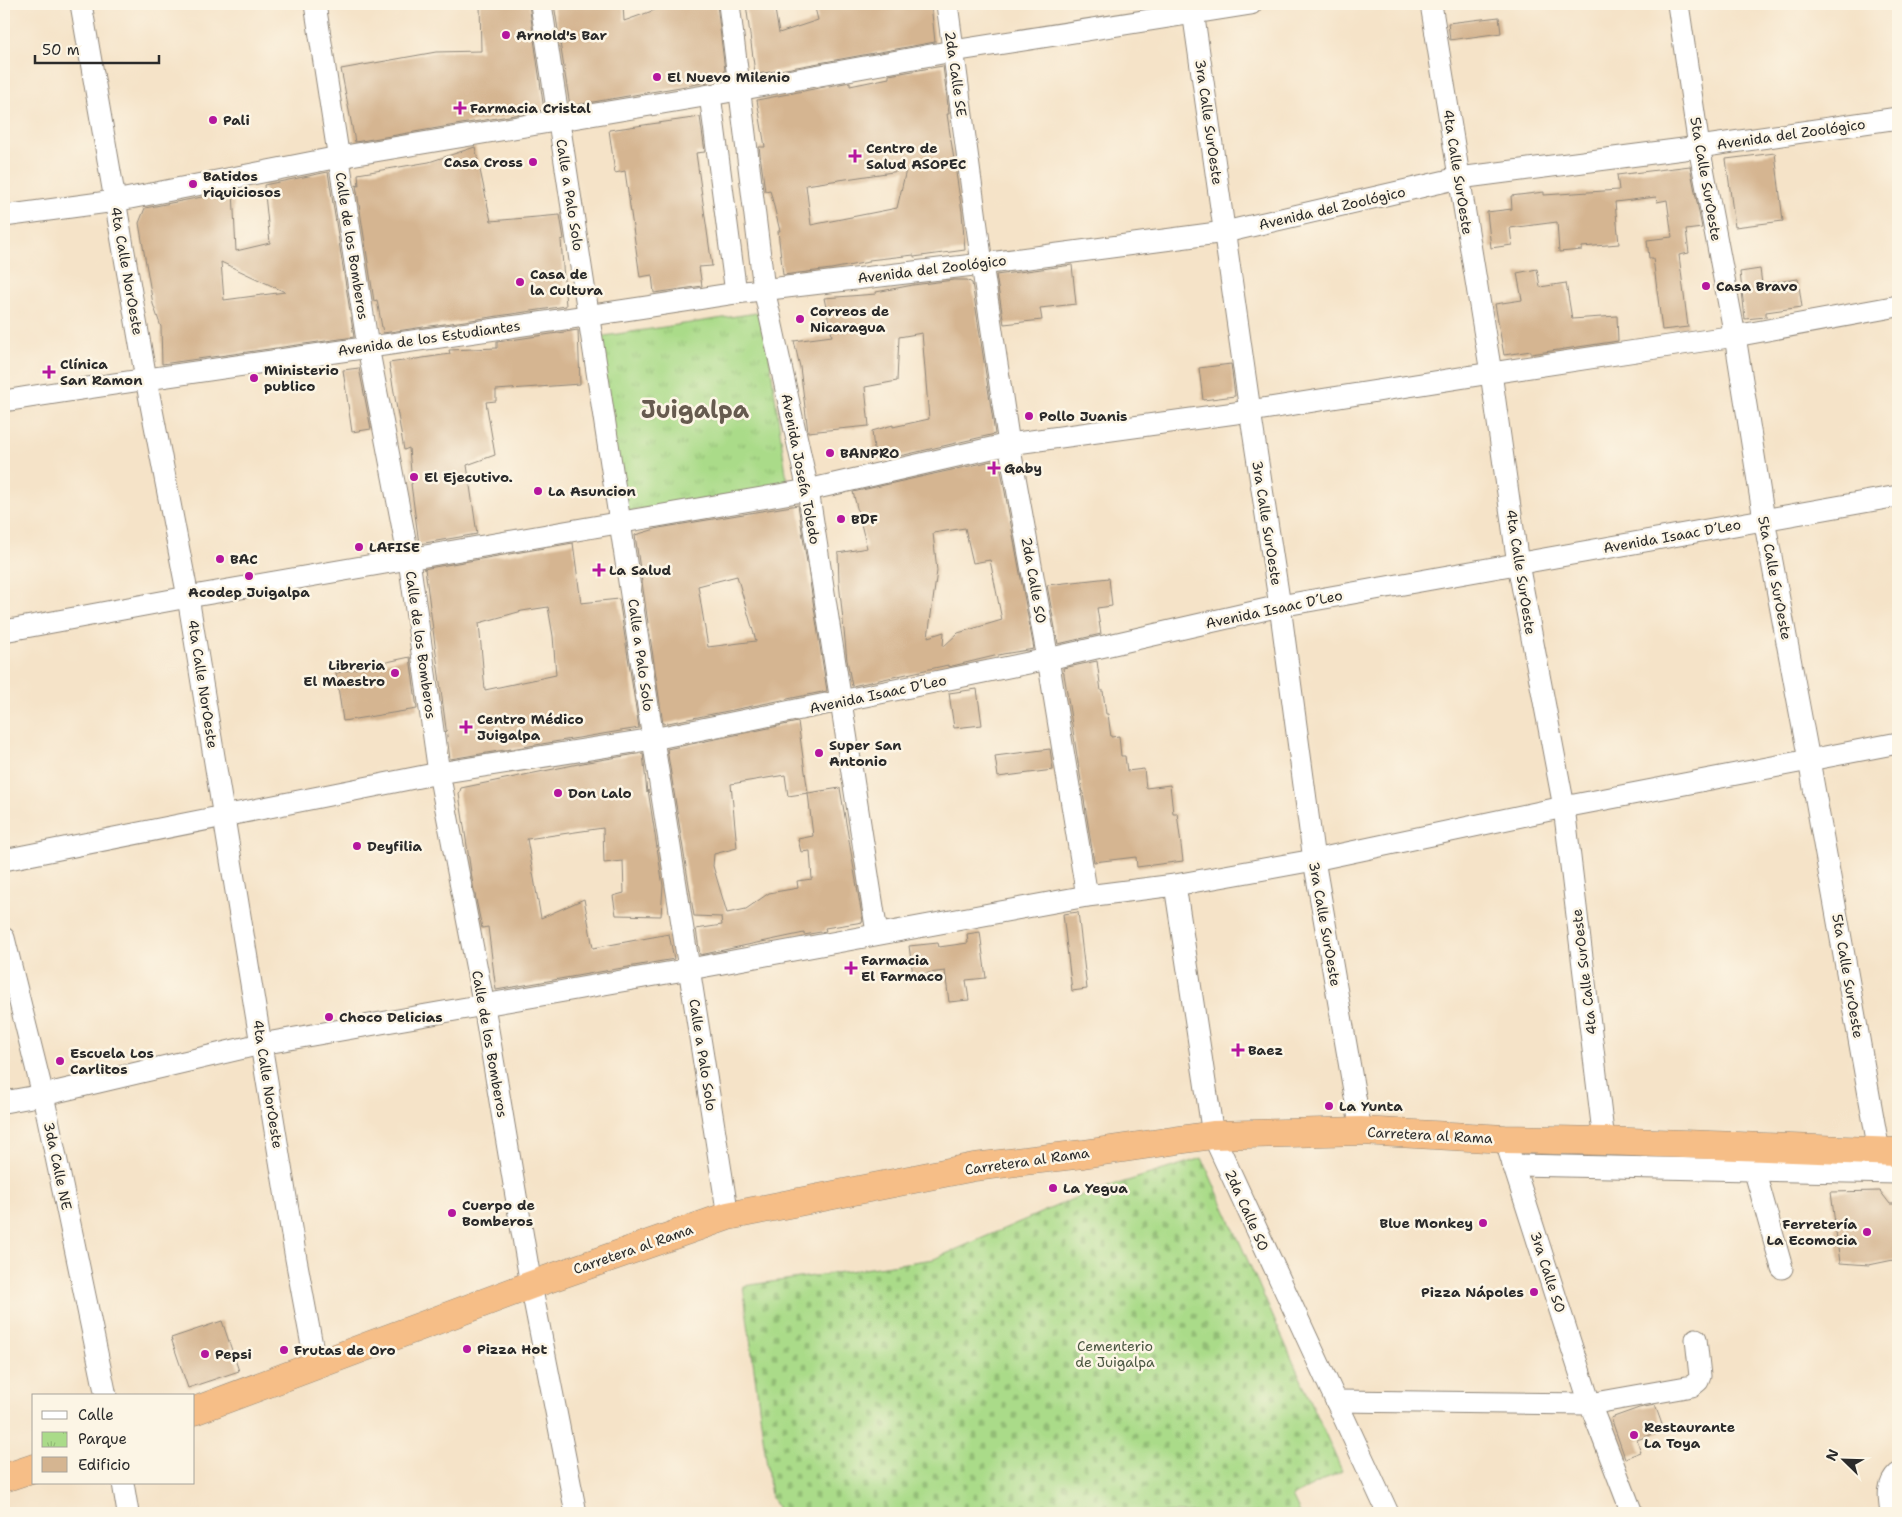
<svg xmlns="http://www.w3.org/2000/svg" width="1902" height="1517" viewBox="0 0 1902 1517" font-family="'Shantell Sans',sans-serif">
<defs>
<pattern id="cemetery-stones" width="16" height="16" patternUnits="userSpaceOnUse" patternTransform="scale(1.25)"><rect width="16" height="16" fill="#aadb89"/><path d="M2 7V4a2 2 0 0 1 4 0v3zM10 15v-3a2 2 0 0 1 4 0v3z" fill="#92bc76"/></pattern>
<pattern id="park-tufts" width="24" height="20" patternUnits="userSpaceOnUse" patternTransform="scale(1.25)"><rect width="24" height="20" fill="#aadb89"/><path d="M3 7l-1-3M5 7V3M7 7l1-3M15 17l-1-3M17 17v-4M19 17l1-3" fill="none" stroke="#92bc76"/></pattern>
</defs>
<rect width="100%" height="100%" fill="#fcf5e5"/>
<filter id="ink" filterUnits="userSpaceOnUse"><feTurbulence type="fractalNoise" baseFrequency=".02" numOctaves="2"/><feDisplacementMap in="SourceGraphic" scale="10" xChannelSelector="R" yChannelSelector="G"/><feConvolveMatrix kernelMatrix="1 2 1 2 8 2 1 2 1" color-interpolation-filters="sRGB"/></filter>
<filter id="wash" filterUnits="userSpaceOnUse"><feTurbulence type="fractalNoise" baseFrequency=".0096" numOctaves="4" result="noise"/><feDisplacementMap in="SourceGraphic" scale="20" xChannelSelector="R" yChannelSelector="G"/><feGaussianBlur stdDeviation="1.12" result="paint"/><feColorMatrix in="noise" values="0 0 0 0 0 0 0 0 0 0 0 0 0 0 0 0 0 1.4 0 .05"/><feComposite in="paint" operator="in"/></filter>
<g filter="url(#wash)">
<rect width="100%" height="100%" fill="#f5e3c8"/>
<polygon fill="url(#cemetery-stones)" stroke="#6a835a" points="1202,1158 1342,1471 1292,1496 1300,1513 780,1513 771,1496 743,1286 934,1259 1082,1195"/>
<polygon fill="url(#park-tufts)" stroke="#6a835a" points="763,312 788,487 623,512 598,337"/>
<g id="blocks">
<g fill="#d5b591" fill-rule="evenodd">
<polygon points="480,4 529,4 544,110 355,142 341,69 436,52 481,51"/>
<polygon points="554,4 623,4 624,21 655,10 654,4 717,4 726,79 570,106"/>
<polygon points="746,4 774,4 779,33 818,20 814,4 931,4 935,42 758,74 755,73"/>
<polygon points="1499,17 1501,33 1450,40 1448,23"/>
<path d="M943 66 949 114H947L962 212 965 250 914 257V255L869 260V262L831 269 783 275 778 231H780L770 190 765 191 759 147H765L757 100 850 82V86L889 78V75ZM906 170 897 208 811 225 806 185Z"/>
<polygon points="700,117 705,152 696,153 712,266 699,267 702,286 654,293 652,275 640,277 625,171 615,173 609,130"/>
<polygon points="475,147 491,221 560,215 564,239 561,240 566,306 383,333 377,300 374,301 356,185 359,186 358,174 429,162"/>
<polygon points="1775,153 1783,221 1735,227 1726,159"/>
<polygon points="1690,166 1702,228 1686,230 1689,253 1679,255 1688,327 1662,330 1653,258 1649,258 1647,240 1672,237 1667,200 1657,202 1656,197 1615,202 1619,244 1582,247 1582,250 1559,252 1557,222 1510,228 1512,245 1491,248 1487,212 1512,209 1511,196 1544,192 1544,195 1619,190 1617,175"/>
<path d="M328 172 354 337 162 364 161 327 153 304 139 223 145 208 233 191 236 251 270 243 264 185ZM221 262 285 292 224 300Z"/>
<polygon points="1072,265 1076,304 1040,308 1042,320 1004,324 996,275"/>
<polygon points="1537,269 1540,287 1566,283 1572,319 1617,316 1618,341 1531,354 1531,351 1504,355 1495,304 1522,300 1517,273"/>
<polygon points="1760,269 1762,284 1798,279 1802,307 1766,312 1766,317 1745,319 1740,272"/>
<polygon points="954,280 967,280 972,283 995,434 904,455 875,459 872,431 893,425 893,427 929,419 922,333 899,337 897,381 865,387 869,426 808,432 800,367 794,341 832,336 824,298 876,294 876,292 913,285"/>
<polygon points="578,330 580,384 496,390 496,401 486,402 495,455 467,465 477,534 419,544 411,484 412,484 409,448 404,450 389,363 450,354 449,350 497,348 497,342"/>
<polygon points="1231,364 1235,396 1203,400 1199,368"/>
<polygon points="359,368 371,429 352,432 343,370"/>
<path d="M992 461 1000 465 1034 649 1003 654 948 667V665L852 686 847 660 839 582 838 553 867 548 853 492ZM965 528 973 563 990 560 1002 620 958 633 943 647 944 632 928 637 937 571 933 533Z"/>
<path d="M798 505 827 691 663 724 635 535 659 528ZM737 576 756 641 708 647 698 586Z"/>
<path d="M573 543 581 603 619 599 639 728 450 759 425 569H423ZM548 607 553 636 556 675 485 690 479 623 522 611Z"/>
<polygon points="1109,578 1112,606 1097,608 1101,634 1058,644 1047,585"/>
<polygon points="410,657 417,709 343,721 336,673"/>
<polygon points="1097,661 1101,691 1103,691 1106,714 1108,714 1111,737 1119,736 1121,756 1125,756 1127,771 1144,769 1146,788 1170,785 1173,813 1177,813 1183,861 1137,867 1136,857 1094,862 1063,668"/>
<polygon points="977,689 982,725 954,728 949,693"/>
<path d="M798 722 808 793 840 788 863 922 825 928 826 931 804 935V933L700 955 696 929 722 925 721 917 694 916 667 749ZM785 775 788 796 808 793 813 836 798 839 801 852 810 851 812 879 797 881 798 888 769 893 746 909 727 913 713 866 714 854 737 848 731 784Z"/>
<polygon points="1050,749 1053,770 998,777 995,756"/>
<polygon points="643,753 647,793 648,790 663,886 661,916 616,915 613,896 624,893 623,861 604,863 603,828 527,839 541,918 584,899 593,948 669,934 674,959 496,990 488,927 482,928 473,885 459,794 461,788 588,762"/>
<polygon points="1078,912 1087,989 1072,991 1063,914"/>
<polygon points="980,932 986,978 966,980 969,1000 949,1002 945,971 913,975 909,946 938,943 939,947 968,943 967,934"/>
<polygon points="1880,1191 1890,1204 1898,1204 1898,1259 1869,1265 1840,1263 1831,1192"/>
<polygon points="222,1321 239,1371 188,1388 171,1338"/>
<polygon points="1655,1405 1664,1430 1637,1440 1641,1452 1625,1458 1611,1418 1639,1408"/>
</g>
</g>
</g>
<g filter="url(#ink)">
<use href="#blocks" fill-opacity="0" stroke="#90877a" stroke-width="1"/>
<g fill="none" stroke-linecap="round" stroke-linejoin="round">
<g stroke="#90877a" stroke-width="23">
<g id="minor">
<polyline points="81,4 146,379 188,597 296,1259 316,1367"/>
<polyline points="315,4 368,347 409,560 439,773 484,1006 531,1285 576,1513"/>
<polyline points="541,4 653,739 728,1216"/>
<polyline points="729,4 764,289 808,490 877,933"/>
<polyline points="947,4 982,264 1009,444 1048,659 1087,896"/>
<polyline points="1192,4 1250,411 1280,606 1314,860 1361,1131"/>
<polyline points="1431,4 1491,373 1518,564 1564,807 1604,1141"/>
<polyline points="1678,4 1699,147 1735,336 1764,519 1809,760 1879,1151"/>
<polyline points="710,95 736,293 982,264 1225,232 1459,178 1699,147 1898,118"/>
<polyline points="4,216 115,201 339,157 710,95 953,51 1251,4"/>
<path d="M4 401C248 362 493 332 736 293"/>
<polyline points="4,631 188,597 808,490 1009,444 1250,411 1491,373 1735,336 1898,306"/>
<polyline points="4,860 439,773 653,739 1048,659 1280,606 1898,496"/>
<polyline points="1175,885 1213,1135 1388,1513"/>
<polyline points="4,938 43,1095 106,1396"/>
<polyline points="4,1102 43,1095 261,1044 690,969 1087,896 1175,885 1314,860 1564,807 1898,743"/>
<polyline points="1505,1139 1590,1404 1692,1386 1698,1381 1700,1376 1696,1339"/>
<polyline points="1751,1158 1782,1268"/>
<polyline points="1513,1165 1898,1173"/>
<polyline points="1336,1401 1590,1404 1632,1513"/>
<polyline points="123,1483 128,1513"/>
<path d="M1891 1513C1889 1499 1886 1485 1898 1474"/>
</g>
</g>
<g stroke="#90877a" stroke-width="29">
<g id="highway">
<polyline points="194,1411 531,1285 728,1216 974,1167 1083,1154 1213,1135 1361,1131 1505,1139 1604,1141 1898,1152"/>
<polyline points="4,1478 34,1468"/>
</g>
</g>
<use href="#minor" stroke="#fff" stroke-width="21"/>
<use href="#highway" stroke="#f6be87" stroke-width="28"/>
</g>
</g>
<g fill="#b5179e" stroke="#fcf5e5" stroke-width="2">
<circle cx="506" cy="35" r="5"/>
<circle cx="657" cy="77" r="5"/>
<path d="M457.5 100.5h5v5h5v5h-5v5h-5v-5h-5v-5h5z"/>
<circle cx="213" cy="120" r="5"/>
<path d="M852.5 148.5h5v5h5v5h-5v5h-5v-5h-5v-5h5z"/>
<circle cx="533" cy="162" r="5"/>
<circle cx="193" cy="184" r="5"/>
<circle cx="520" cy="282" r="5"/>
<circle cx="1706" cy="286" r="5"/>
<circle cx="800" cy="319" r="5"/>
<path d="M46.5 364.5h5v5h5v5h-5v5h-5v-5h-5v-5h5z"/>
<circle cx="254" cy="378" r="5"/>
<circle cx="1029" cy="416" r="5"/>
<circle cx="830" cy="453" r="5"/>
<path d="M991.5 460.5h5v5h5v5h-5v5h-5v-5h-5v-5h5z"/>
<circle cx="414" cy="477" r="5"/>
<circle cx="538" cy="491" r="5"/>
<circle cx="841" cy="519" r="5"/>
<circle cx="359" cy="547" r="5"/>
<circle cx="220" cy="559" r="5"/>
<path d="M596.5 562.5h5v5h5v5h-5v5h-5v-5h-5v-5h5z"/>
<circle cx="249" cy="576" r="5"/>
<circle cx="395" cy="673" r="5"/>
<path d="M463.5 719.5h5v5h5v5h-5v5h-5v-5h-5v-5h5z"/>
<circle cx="819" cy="753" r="5"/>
<circle cx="558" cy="793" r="5"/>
<circle cx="357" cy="846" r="5"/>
<path d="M848.5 960.5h5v5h5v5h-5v5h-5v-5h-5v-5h5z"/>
<circle cx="329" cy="1017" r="5"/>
<path d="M1235.5 1042.5h5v5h5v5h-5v5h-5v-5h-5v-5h5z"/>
<circle cx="60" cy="1061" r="5"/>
<circle cx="1329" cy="1106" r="5"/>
<circle cx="1053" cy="1188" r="5"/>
<circle cx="452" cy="1213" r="5"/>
<circle cx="1483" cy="1223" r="5"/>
<circle cx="1867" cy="1232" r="5"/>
<circle cx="1534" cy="1292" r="5"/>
<circle cx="467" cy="1349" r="5"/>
<circle cx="284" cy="1350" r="5"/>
<circle cx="205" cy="1354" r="5"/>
<circle cx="1634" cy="1435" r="5"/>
</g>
<g text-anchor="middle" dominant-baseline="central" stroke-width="5" stroke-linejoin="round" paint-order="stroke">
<g font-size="14" font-weight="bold" fill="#2b2b2b" stroke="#fcf5e5" text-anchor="start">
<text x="516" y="35">Arnold's Bar</text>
<text x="667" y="77">El Nuevo Milenio</text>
<text x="470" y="108">Farmacia Cristal</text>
<text x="223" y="120">Pali</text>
<text x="866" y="148">Centro de<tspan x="866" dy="16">Salud ASOPEC</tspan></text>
<text x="523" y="162" text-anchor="end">Casa Cross</text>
<text x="203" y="176">Batidos<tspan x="203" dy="16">riquiciosos</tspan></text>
<text x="530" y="274">Casa de<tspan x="530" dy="16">la Cultura</tspan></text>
<text x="1716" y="286">Casa Bravo</text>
<text x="810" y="311">Correos de<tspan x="810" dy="16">Nicaragua</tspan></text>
<text x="60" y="364">Clínica<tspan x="60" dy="16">San Ramon</tspan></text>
<text x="264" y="370">Ministerio<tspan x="264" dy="16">publico</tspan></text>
<text x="1039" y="416">Pollo Juanis</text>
<text x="840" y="453">BANPRO</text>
<text x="1004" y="468">Gaby</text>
<text x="424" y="477">El Ejecutivo.</text>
<text x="548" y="491">La Asuncion</text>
<text x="851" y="519">BDF</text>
<text x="369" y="547">LAFISE</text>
<text x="230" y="559">BAC</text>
<text x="609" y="570">La Salud</text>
<text x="249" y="592" text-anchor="middle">Acodep Juigalpa</text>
<text x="385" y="665" text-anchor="end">Libreria<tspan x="385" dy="16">El Maestro</tspan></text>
<text x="477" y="719">Centro Médico<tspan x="477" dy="16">Juigalpa</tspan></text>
<text x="829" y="745">Super San<tspan x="829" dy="16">Antonio</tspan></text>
<text x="568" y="793">Don Lalo</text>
<text x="367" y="846">Deyfilia</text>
<text x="861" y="960">Farmacia<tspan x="861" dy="16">El Farmaco</tspan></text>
<text x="339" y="1017">Choco Delicias</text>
<text x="1248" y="1050">Baez</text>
<text x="70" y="1053">Escuela Los<tspan x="70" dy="16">Carlitos</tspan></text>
<text x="1339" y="1106">La Yunta</text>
<text x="1063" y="1188">La Yegua</text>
<text x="462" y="1205">Cuerpo de<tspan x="462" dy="16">Bomberos</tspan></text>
<text x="1473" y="1223" text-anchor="end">Blue Monkey</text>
<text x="1857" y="1224" text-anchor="end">Ferretería<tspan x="1857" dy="16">La Ecomocia</tspan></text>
<text x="1524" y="1292" text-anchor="end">Pizza Nápoles</text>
<text x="477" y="1349">Pizza Hot</text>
<text x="294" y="1350">Frutas de Oro</text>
<text x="215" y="1354">Pepsi</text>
<text x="1644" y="1427">Restaurante<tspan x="1644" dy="16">La Toya</tspan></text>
</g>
<g font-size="14" fill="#2b2b2b" stroke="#fcf5e5">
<text transform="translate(956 74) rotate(82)">2da Calle SE</text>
<text transform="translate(1209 122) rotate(82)">3ra Calle SurOeste</text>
<text transform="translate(1791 134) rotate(-8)">Avenida del Zoológico</text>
<text transform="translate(1458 172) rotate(81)">4ta Calle SurOeste</text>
<text transform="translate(1706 179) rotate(80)">5ta Calle SurOeste</text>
<text transform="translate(570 195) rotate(81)">Calle a Palo Solo</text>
<text transform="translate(1332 208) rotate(-13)">Avenida del Zoológico</text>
<text transform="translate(352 246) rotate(81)">Calle de los Bomberos</text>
<text transform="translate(932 269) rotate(-7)">Avenida del Zoológico</text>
<text transform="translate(127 271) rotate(80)">4ta Calle NorOeste</text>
<text transform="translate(429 338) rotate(-8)">Avenida de los Estudiantes</text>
<text transform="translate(801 469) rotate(79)">Avenida Josefa Toledo</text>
<text transform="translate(1267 523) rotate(81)">3ra Calle SurOeste</text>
<text transform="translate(1672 536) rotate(-10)">Avenida Isaac D´Leo</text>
<text transform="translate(1521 572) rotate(81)">4ta Calle SurOeste</text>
<text transform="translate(1775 578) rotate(79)">5ta Calle SurOeste</text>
<text transform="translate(1034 580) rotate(80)">2da Calle SO</text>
<text transform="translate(1274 609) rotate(-12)">Avenida Isaac D´Leo</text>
<text transform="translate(421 645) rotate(82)">Calle de los Bomberos</text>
<text transform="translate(641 655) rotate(82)">Calle a Palo Solo</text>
<text transform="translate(203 684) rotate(81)">4ta Calle NorOeste</text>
<text transform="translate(878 694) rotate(-12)">Avenida Isaac D´Leo</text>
<text transform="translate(1325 924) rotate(80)">3ra Calle SurOeste</text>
<text transform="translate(1584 972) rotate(-97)">4ta Calle SurOeste</text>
<text transform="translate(1848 976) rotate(80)">5ta Calle SurOeste</text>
<text transform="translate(490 1044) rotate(80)">Calle de los Bomberos</text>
<text transform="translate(703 1055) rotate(81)">Calle a Palo Solo</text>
<text transform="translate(268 1084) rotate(81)">4ta Calle NorOeste</text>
<text transform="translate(1430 1135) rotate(3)">Carretera al Rama</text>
<text transform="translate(1027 1161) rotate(-8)">Carretera al Rama</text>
<text transform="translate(58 1166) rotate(78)">3da Calle NE</text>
<text transform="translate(1247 1210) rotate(66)">2da Calle SO</text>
<text transform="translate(633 1249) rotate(-19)">Carretera al Rama</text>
<text transform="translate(1548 1272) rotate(72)">3ra Calle SO</text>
</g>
<g font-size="14" fill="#4b5742" stroke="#fcf5e5">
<text x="1115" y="1346">Cementerio<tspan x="1115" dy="16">de Juigalpa</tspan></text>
</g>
<g font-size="24" font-weight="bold" fill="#665b4f" stroke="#fcf5e5">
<text x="695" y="410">Juigalpa</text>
</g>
</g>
<rect width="1902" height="1517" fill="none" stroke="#fcf5e5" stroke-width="20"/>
<rect x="32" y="1394" width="162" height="90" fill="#fcf5e5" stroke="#a8a49b"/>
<rect x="42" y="1411" width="25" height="8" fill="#ffffff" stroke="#a8a49b"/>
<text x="78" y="1420" font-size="15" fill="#2b2b2b">Calle</text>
<rect x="42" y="1432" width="25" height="15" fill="url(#park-tufts)" stroke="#a8a49b"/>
<text x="78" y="1444" font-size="15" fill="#2b2b2b">Parque</text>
<rect x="42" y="1457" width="25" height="15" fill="#d5b591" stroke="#a8a49b"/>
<text x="78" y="1470" font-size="15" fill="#2b2b2b">Edificio</text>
<g transform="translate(1844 1460) rotate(293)" stroke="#fcf5e5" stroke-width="4" paint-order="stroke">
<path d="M0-4L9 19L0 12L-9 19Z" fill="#2b2b2b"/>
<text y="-8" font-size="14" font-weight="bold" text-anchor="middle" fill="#2b2b2b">N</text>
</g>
<path d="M35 55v8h124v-8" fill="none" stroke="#2b2b2b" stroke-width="2.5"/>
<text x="42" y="55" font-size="15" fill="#2b2b2b" stroke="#fcf5e5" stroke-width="4" paint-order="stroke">50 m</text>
</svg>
